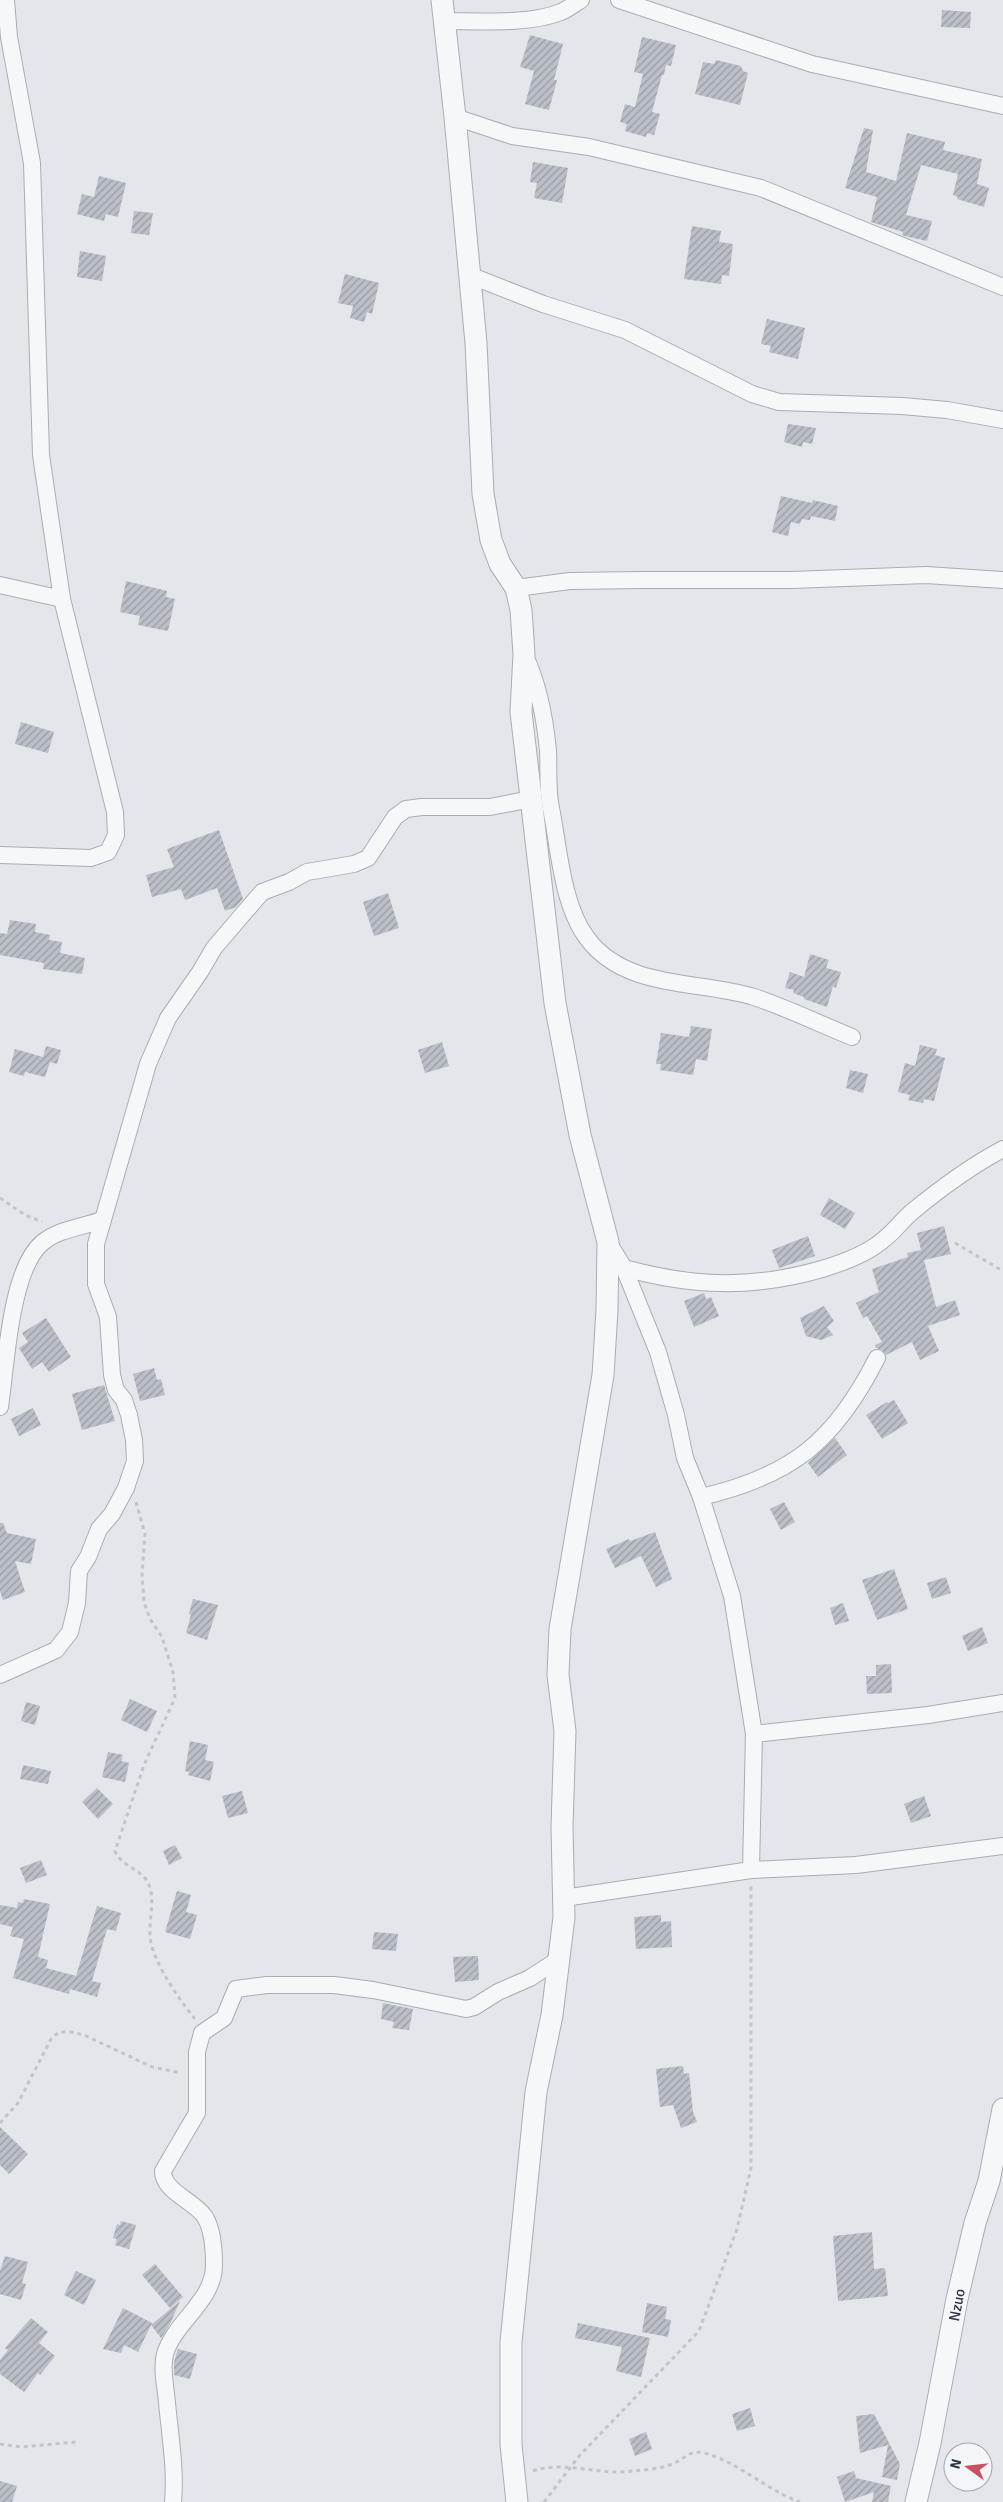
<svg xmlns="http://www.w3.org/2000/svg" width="1003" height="2502" viewBox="0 0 1003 2502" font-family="Signika,sans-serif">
<defs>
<pattern id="building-hatch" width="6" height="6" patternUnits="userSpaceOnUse" patternTransform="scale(1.25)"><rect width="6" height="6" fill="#bbbfc7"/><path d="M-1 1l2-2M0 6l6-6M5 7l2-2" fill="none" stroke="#989ca3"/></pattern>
</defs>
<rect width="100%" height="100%" fill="#e3e6ea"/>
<g fill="url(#building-hatch)">
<polygon points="942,10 971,12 970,28 941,27"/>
<polygon points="530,35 563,44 554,80 557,80 549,110 525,104 534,71 520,67"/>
<polygon points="642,37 676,45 671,66 666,65 664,75 662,75 652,112 660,114 654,135 647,133 646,137 625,131 627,124 620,122 625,104 635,107 643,74 634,72"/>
<polygon points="716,60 741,66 743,71 748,73 740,105 695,94 703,62 714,64"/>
<polygon points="864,128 873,130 866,172 896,181 907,133 945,142 943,150 982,159 977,184 989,188 984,207 957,199 958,197 953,195 958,174 921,165 906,215 932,221 927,241 905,236 902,235 903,232 871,222 877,197 845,188"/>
<polygon points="533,162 568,168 562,203 534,198 537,183 530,182"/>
<polygon points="99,176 126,183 118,217 106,214 104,221 77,214 82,194 94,197"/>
<polygon points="134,211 153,213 149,235 131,233"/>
<polygon points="692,226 721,231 719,242 733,244 729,276 722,275 721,284 684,279"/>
<polygon points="80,251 106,256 102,281 77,277"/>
<polygon points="345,274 379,283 372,314 367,312 364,322 350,318 353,306 338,303"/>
<polygon points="767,319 805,328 798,359 769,352 771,346 761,344"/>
<polygon points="788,424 816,428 812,444 803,442 802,447 784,442"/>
<polygon points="781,496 812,503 813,500 838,506 835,521 811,516 810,520 802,519 800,524 791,522 788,536 772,532"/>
<polygon points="126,581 167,591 166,597 175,599 168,631 138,625 140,616 120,612"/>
<polygon points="21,722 54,732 48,753 15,744"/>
<polygon points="219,830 243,899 236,907 225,911 217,888 185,900 181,889 152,897 146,875 174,867 167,849"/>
<polygon points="388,893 399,928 374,936 363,902"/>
<polygon points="10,920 36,924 35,932 50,935 49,940 62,942 60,953 85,958 82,974 43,969 44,963 0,955 0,933 7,934"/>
<polygon points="810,954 829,960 826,968 841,972 836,988 833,986 827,1007 804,999 804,997 793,993 794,990 785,988 790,972 804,977"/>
<polygon points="691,1026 712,1029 707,1061 696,1059 693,1075 660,1070 661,1064 656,1064 661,1033 689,1037"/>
<polygon points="442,1042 449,1066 425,1073 418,1050"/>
<polygon points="920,1045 937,1049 935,1055 945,1058 934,1101 924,1099 923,1103 908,1100 910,1095 898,1092 905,1063 915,1066"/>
<polygon points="46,1046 61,1050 57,1064 50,1062 45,1077 25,1072 24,1076 9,1072 15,1049 43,1057"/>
<polygon points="850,1070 868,1074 863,1093 846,1088"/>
<polygon points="829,1198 855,1213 845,1229 820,1215"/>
<polygon points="944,1226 951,1254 924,1260 936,1307 955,1300 960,1315 928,1326 939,1351 920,1360 912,1342 886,1355 882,1350 876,1348 875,1345 882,1342 867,1316 863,1318 856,1303 879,1292 872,1269 908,1257 907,1253 921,1250 917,1233"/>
<polygon points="808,1236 815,1256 779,1268 772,1250"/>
<polygon points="704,1293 706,1299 711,1297 719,1316 694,1327 684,1301"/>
<polygon points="824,1306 834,1321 827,1327 833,1335 821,1340 806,1336 800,1318"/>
<polygon points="46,1318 71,1357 49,1372 42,1362 32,1369 19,1348 28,1342 22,1333"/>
<polygon points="154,1368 157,1380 161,1379 165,1395 140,1401 133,1374"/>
<polygon points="104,1385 115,1421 82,1430 72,1394"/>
<polygon points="894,1400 908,1423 882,1439 866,1415 887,1402 888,1403"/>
<polygon points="33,1408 41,1425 19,1436 11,1419"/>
<polygon points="835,1438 847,1455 818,1477 808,1463"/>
<polygon points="784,1502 795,1522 781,1530 770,1509"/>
<polygon points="0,1523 3,1523 7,1533 36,1539 31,1564 15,1561 25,1592 3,1600 0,1591"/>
<polygon points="655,1532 672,1579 656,1587 641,1556 615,1568 606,1549 629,1539 630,1541"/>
<polygon points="894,1569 908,1609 877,1620 862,1580"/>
<polygon points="946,1577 951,1593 932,1599 927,1583"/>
<polygon points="193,1599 218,1605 207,1640 186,1633 191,1615 189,1614"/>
<polygon points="843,1603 849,1621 835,1625 830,1608"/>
<polygon points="982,1627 988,1643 968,1651 962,1636"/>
<polygon points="891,1664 892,1693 867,1694 866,1676 876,1676 876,1665"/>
<polygon points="130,1699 157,1711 147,1732 121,1720"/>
<polygon points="26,1702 40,1706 35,1725 21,1721"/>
<polygon points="190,1741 208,1745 205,1760 214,1762 210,1781 188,1775 189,1772 185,1771"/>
<polygon points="108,1752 123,1755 121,1761 129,1763 125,1782 102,1777"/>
<polygon points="23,1765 51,1771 48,1784 20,1779"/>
<polygon points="97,1788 113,1804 98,1819 82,1802"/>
<polygon points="242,1791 248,1813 228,1818 222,1796"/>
<polygon points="924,1796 931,1816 911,1823 904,1804"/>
<polygon points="175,1845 182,1858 169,1865 163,1851"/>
<polygon points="41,1860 47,1875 26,1883 20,1868"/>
<polygon points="177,1891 191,1895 186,1912 197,1915 190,1939 165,1932"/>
<polygon points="24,1899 50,1904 38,1957 48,1960 46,1968 76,1976 97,1906 121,1913 116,1931 107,1929 92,1981 101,1983 97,1997 70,1989 69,1994 13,1978 24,1939 10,1936 13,1927 0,1924 0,1905 17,1908 18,1902 23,1903"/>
<polygon points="661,1915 661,1922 671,1921 672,1947 636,1949 634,1917"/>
<polygon points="374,1932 398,1934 396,1951 372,1949"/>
<polygon points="478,1956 479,1980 455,1982 453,1957"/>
<polygon points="383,2003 413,2009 409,2030 392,2028 394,2022 381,2019"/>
<polygon points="683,2066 684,2074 689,2073 693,2112 697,2122 681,2128 673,2105 660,2107 656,2069"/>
<polygon points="0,2127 28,2154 9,2174 0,2165"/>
<polygon points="121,2221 136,2225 129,2249 115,2245 117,2239 113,2238 117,2224 120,2225"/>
<polygon points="872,2232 874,2269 885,2268 888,2296 838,2301 833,2236"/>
<polygon points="5,2256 28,2262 22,2283 26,2284 21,2300 0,2294 0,2271"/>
<polygon points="155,2264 183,2297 170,2308 142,2275"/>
<polygon points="76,2271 96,2280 84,2305 64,2295"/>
<polygon points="180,2301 170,2324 161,2338 151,2325"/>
<polygon points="647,2303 667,2307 665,2319 671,2320 668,2337 642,2332"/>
<polygon points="123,2308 152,2323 138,2352 124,2345 121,2353 103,2349"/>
<polygon points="31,2318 48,2332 39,2343 55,2356 40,2375 38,2373 24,2392 0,2374 0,2360 8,2350 5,2348"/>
<polygon points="578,2323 650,2338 641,2377 616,2371 622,2347 575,2338"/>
<polygon points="178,2349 197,2354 190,2379 174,2375 174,2362"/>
<polygon points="750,2408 755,2426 737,2431 732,2414"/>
<polygon points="874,2414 900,2464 897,2480 882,2477 888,2445 860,2453 856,2416"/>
<polygon points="646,2432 652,2449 635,2456 629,2439"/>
<polygon points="854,2471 856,2478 891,2486 888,2502 872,2502 874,2492 845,2502 837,2477"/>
<polygon points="0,2481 17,2486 12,2502 0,2502"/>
</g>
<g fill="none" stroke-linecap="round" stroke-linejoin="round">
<g stroke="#a8adb4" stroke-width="18">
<g id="minor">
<polyline points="619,0 812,64 1003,106"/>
<path d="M444 21C480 21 528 25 561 12 568 9 574 4 581 0"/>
<polyline points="455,117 512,136 589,147 761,188 1003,287"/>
<polyline points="469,275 543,304 625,330 752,394 779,402 902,406 947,410 1003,420"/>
<polyline points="0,585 62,599"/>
<polyline points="516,588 570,581 641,580 792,580 926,575 1003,580"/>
<path d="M525 656C539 686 545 718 548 751 549 770 547 789 551 808 559 848 562 905 587 938 625 990 699 980 754 997 787 1008 820 1024 852 1037"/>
<polyline points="0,855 91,858 108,852 116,835 115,812 62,599 41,455 32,163 9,37 6,0"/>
<polyline points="608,1242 624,1268 658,1352 676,1415 685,1458 701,1497 732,1596 754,1734 751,1870"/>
<path d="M624 1268C693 1287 753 1289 822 1269 842 1263 867 1254 883 1240 894 1232 902 1220 913 1211 941 1188 971 1166 1003 1149"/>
<path d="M0 1407C6 1367 10 1270 42 1243 58 1229 83 1227 102 1220"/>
<path d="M701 1497C792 1476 835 1441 877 1358"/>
<polyline points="0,1675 56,1650 70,1632 77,1603 79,1571 88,1557 99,1529 112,1514 126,1488 135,1461 134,1440 129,1415 124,1400 116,1390 112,1375 108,1317 96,1284 96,1244 148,1064 168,1018 200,972 214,948 262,892 289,882 307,872 354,864 368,858 395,817 406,809 422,807 490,807 531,799"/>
<polyline points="754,1734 928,1715 1003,1703"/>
<polyline points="564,1898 751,1870 856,1865 1003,1846"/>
<path d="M173 2502C176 2470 170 2435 167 2403 166 2387 161 2370 165 2354 175 2321 214 2301 214 2265 214 2250 213 2230 205 2217 195 2201 163 2192 163 2171L197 2113V2052L202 2033 224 2018 236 1989 267 1985H334L373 1990 466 2009 474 2007 498 1992 530 1978 559 1959"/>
</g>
</g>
<g stroke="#a8adb4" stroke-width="23">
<g id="tertiary">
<polyline points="442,0 455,117 476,343 483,494 491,540 500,564 516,588 521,610 524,654 521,712 555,1003 580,1135 608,1242 607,1310 603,1375 560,1629 558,1675 565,1731 562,1827 564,1917 552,2015 536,2092 511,2342 511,2445 517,2502"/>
<polyline points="916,2502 930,2443 957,2299 975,2223 989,2181 1003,2109"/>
</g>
</g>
<g stroke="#c1c4c9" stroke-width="3" stroke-dasharray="4 4" stroke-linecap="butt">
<polyline points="0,1198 25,1215 42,1222"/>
<polyline points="955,1243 1003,1271"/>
<path d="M136 1502 145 1534 142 1574 144 1602 150 1619 162 1637 173 1672 175 1698 144 1765 115 1851C120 1866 143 1869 149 1885 155 1901 149 1919 150 1935 151 1960 179 1999 195 2019"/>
<polyline points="0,2123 18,2103 51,2039 59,2032 71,2032 84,2035 152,2067 181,2073"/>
<polyline points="0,2444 21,2447 76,2442"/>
<path d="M533 2471C565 2460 599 2476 632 2471 644 2470 658 2469 670 2465 683 2461 689 2449 704 2453 739 2462 766 2490 800 2502"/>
<polyline points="544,2502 580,2455 699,2331 737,2229 751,2168 751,1886"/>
</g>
<use href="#minor" stroke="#f6f7f9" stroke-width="16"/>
<use href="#tertiary" stroke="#f6f7f9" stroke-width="21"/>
</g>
<g text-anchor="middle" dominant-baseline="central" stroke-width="4.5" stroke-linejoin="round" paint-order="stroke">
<g font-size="15" fill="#2c3442" stroke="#f3f5f8">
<text transform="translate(957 2305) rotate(-79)">Nzuo</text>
</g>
</g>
<g transform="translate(968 2467) rotate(285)"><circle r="24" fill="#f3f5f8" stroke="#a3a8af"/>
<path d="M0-4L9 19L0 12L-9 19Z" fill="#c85061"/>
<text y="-8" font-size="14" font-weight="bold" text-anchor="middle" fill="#2c3442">N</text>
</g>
</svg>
